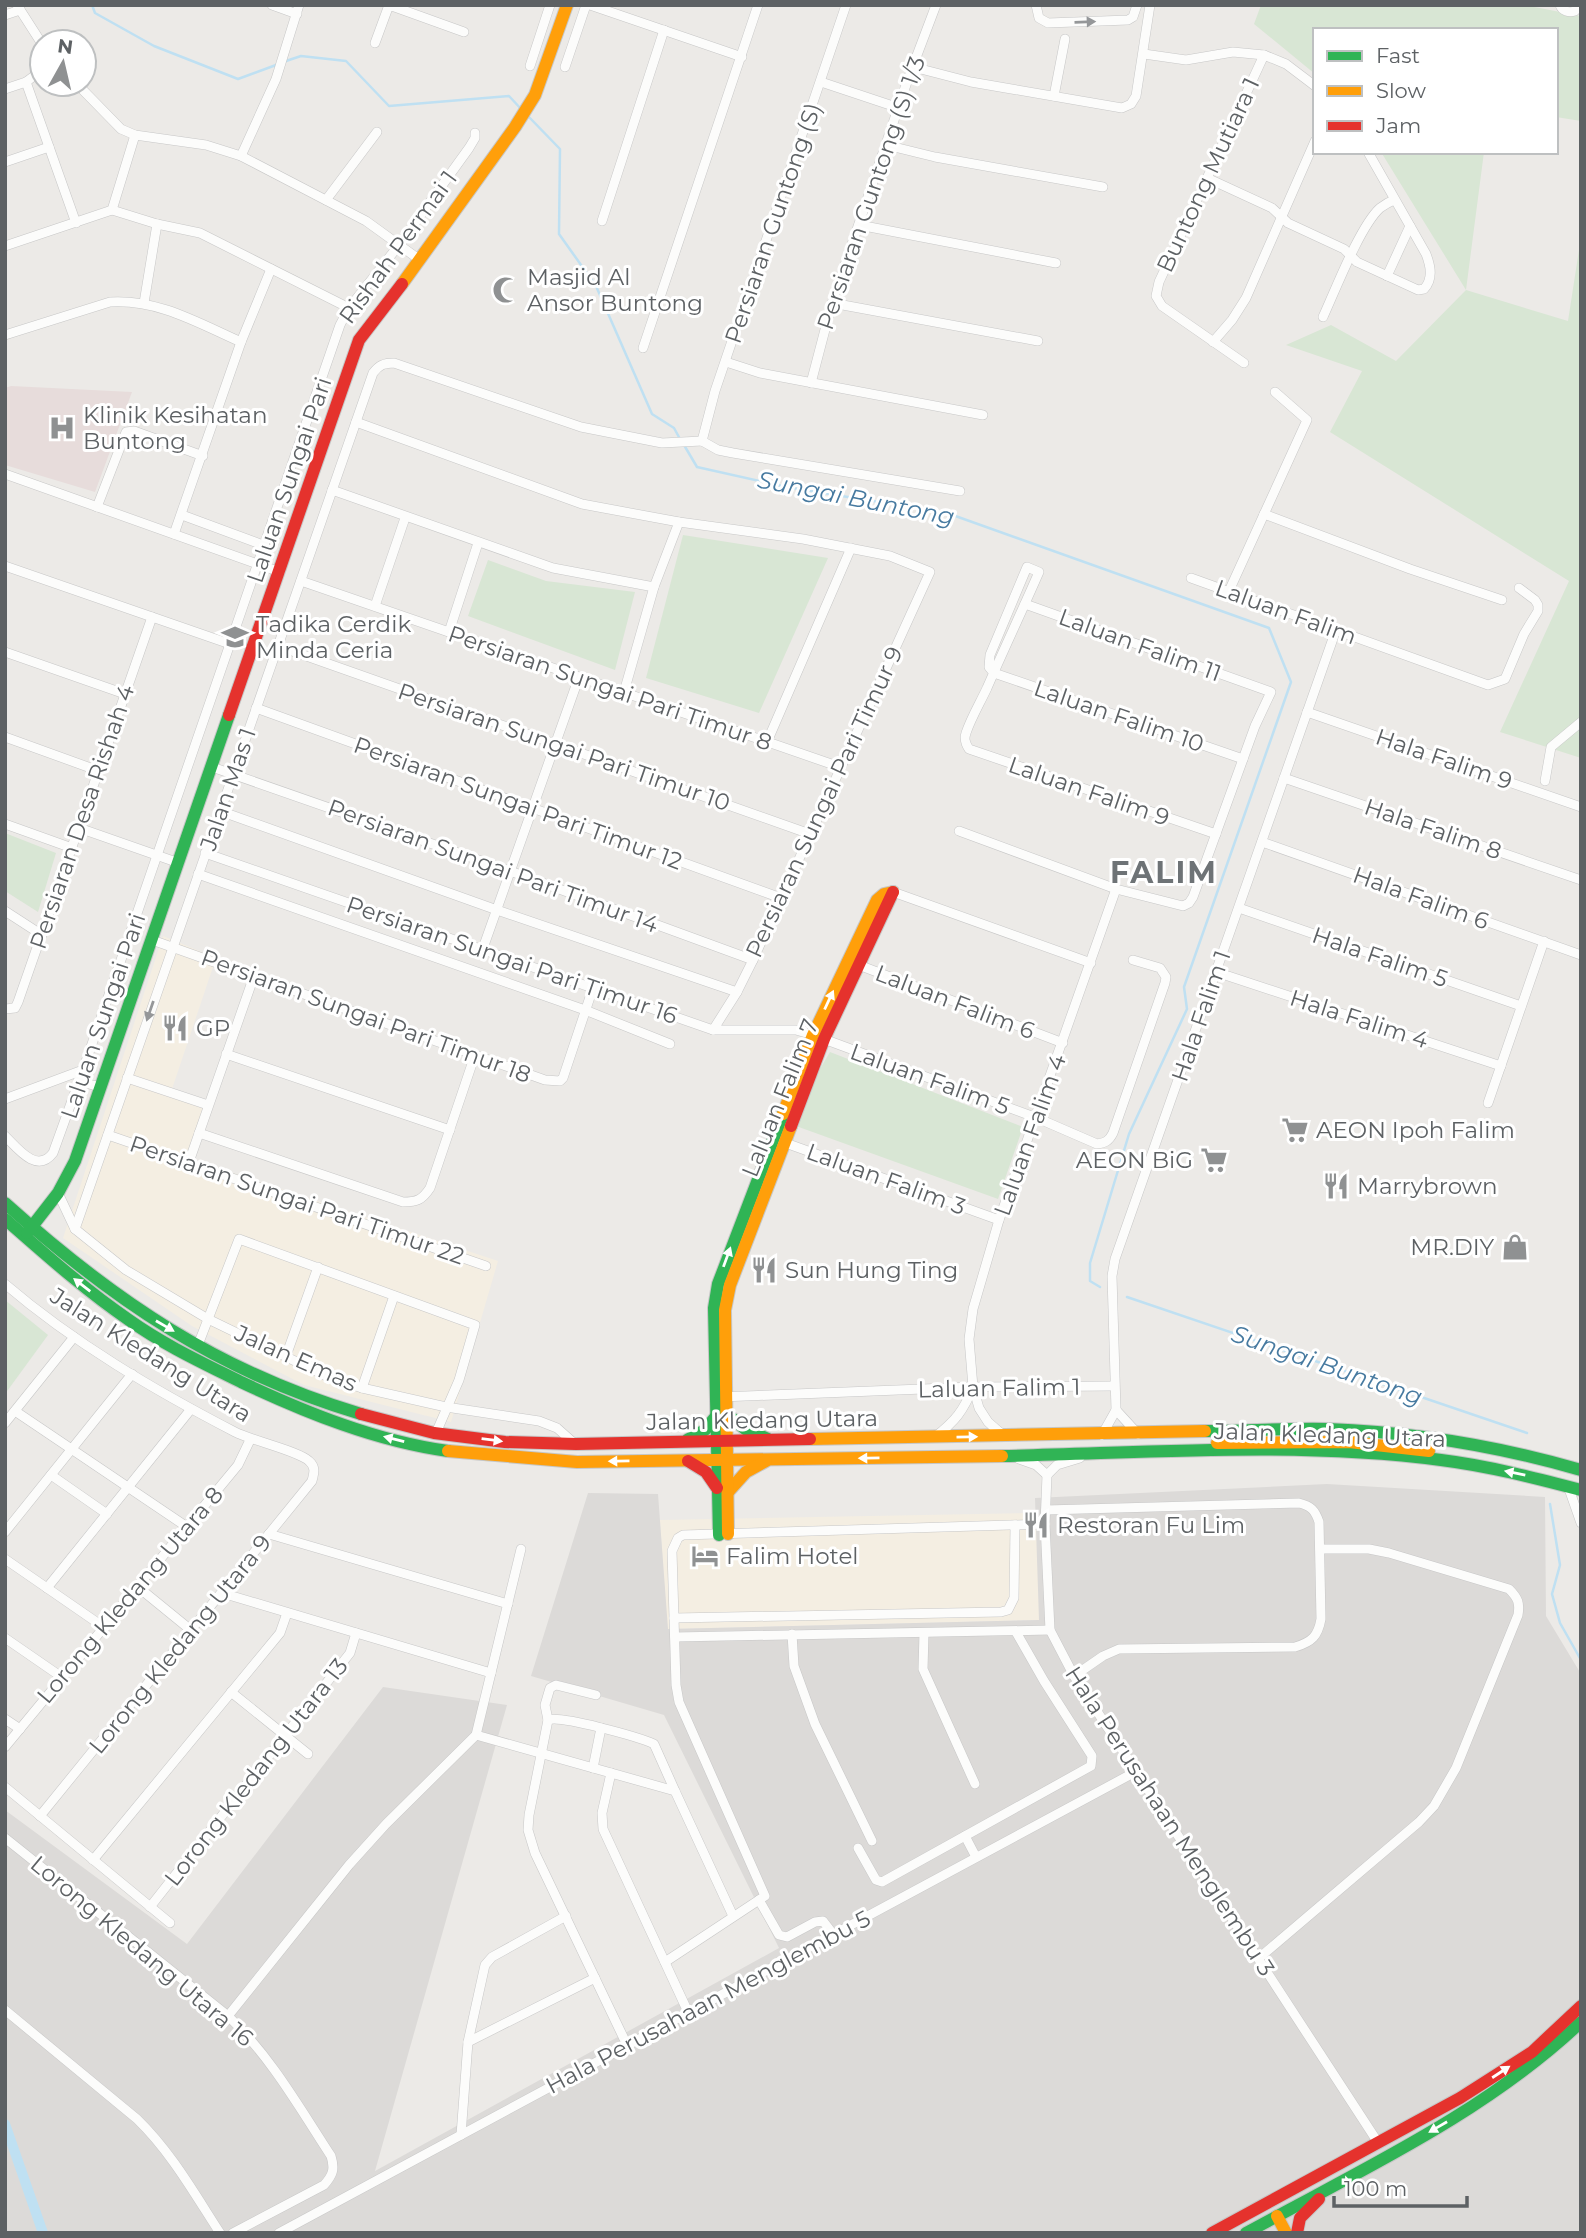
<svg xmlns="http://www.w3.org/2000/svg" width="1586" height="2238" viewBox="0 0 1586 2238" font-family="Montserrat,sans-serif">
<rect width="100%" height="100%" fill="#eceae7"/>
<g fill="#f4eee2">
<polygon points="163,936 216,958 172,1089 210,1104 191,1159 498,1261 451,1422 304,1385 192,1326 63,1238"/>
<polygon points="1036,1513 1040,1620 667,1629 660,1520"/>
</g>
<polygon fill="#dcdad8" points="1327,1484 1545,1497 1546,1616 1581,1674 1581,2233 5,2233 5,1810 187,1944 383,1687 507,1705 375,2171 779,1948 664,1715 531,1676 588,1493 658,1494 668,1629 1039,1620 1035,1498"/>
<polygon fill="#e7dcdb" points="11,386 132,392 95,492 5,465 5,388"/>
<g fill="#d8e6d4">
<polygon points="1261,5 1524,5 1581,16 1581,121 1556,117 1556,30 1315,30 1315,74 1254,24"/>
<polygon points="1381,152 1484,152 1466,290 1568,321 1581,237 1581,758 1500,732 1569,581 1330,432 1362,371 1286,345 1331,325 1396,361 1466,290"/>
<polygon points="683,535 828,558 759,713 646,678"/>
<polygon points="488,560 546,581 635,592 615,670 468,616"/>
<polygon points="5,833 56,853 38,912 5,891"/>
<polygon points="830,1052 1023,1127 998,1199 796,1126 817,1074"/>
<polygon points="5,1300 48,1335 5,1394"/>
</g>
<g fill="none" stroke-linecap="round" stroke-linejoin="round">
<g stroke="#bfe0f2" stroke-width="2.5">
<polyline points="92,5 95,13 154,46 238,79 276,65"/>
<polyline points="286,61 301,56 346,61 389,106 509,96 522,110"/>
<polyline points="527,115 560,149 559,234 596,286 652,414 674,428 680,439"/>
<polyline points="684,445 697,467 786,487 947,513 1269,628 1291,682 1184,987 1187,1009 1129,1134 1090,1263 1090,1281 1100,1287"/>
<polyline points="1127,1297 1527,1433"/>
<polyline points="1550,1504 1560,1565 1552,1594 1560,1623 1581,1660"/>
</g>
<polyline stroke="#bfe0f2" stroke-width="10" points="5,2124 43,2233"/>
<g stroke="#c7c7c7" stroke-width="10">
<g id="street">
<polyline points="17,5 42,44"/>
<polyline points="272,5 297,14"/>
<polyline points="590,5 742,57"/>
<polyline points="1036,5 1039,18 1048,23 1128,20 1133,17 1137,5"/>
<path d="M1560 5C1562 11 1569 13 1575 11L1577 5"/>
<polyline points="5,15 20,10"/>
<polyline points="375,43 389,5 464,32"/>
<polyline points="1144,54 1186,60 1233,52 1264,55 1286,64 1315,86"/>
<polyline points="530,66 550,5"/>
<polyline points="565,67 586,5"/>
<polyline points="913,67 971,82 1122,108 1131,104 1136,96 1150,5"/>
<polyline points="26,82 76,223"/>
<polyline points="821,82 899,108"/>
<polyline points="77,84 121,129 135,135 206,145 241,156 366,221 420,260"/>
<polyline points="5,89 26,82 42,70"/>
<polyline points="1054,96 1065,39"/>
<polyline points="886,145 935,157 1103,187"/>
<polyline points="241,156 276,79 299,5"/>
<polyline points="5,162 49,147"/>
<path d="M1207 178 1272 208 1288 223 1344 249 1357 262 1418 290 1424 289C1433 279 1431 267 1426 254L1368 152"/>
<polyline points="326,200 377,132"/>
<polyline points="112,210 157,224 200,233 349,308"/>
<polyline points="602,221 664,30"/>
<polyline points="859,225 1056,263"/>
<polyline points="5,246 112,210 135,135"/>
<polyline points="1387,276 1410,226"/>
<polyline points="144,303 157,224"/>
<polyline points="832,303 1038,341"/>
<path d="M1323 317C1335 291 1360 226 1380 208 1384 205 1389 202 1394 200"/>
<path d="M5 335 110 302C158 299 198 323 241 342"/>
<polyline points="1213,342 1232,320 1246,298 1315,141"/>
<polyline points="643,348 758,5"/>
<polyline points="726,362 760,373 983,415"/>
<polyline points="1244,363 1162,306 1156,296 1159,282 1264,55"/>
<polyline points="811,383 832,303 908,79 936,5"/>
<polyline points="356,422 582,504 679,522 803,539 890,556 930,572 753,960 737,992 713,1030"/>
<polyline points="702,441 715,391 846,5"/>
<polyline points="702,441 718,450 733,453 960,491"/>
<polyline points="5,474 280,572"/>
<polyline points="332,490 553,568 654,587"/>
<polyline points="97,507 126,432 134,431 203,456"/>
<polyline points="1264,514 1410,569 1502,600"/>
<polyline points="182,515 263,545"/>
<polyline points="174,534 241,342 271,269"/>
<polyline points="5,566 230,644"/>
<polyline points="1191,578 1488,685 1505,679 1524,634 1538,611 1538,605 1535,600 1519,588"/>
<polyline points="301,581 840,767"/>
<polyline points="1229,591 1307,420 1275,392"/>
<polyline points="375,606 405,518"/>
<polyline points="449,632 478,543"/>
<polyline points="278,646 810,834"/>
<polyline points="5,652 125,694"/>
<polyline points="624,692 654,587 679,522"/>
<polyline points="256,708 781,898"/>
<polyline points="1307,712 1581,807"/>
<polyline points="5,737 99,771"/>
<polyline points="767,742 851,548"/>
<polyline points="212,767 510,871 753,960"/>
<polyline points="1284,778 1581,880"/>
<polyline points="1545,781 1551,747 1581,722"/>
<polyline points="220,811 497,910 737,992"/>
<polyline points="5,824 72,848"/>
<polyline points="79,828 179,863"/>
<polyline points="959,831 1116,889 1183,906 1189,903 1193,897 1255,726 1271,692 1025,604"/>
<path d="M1216 834 969 749C965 743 964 739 966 733 971 718 980 703 987 688 1004 649 1022 611 1039 572L1027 567 990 655 989 667 994 673 1243 759"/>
<polyline points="1262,842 1581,955"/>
<path d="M205 853 713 1030H796L813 1035 1037 1118 1097 1144C1105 1143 1109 1141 1113 1133L1165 983 1166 977 1160 968 1133 960"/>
<polyline points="198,874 585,1010 670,1044"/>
<polyline points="893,892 1091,963"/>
<polyline points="1239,908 1521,1006"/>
<polyline points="5,911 42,935"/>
<polyline points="152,940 545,1080 560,1081 563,1078 593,988"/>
<polyline points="482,951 579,677"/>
<polyline points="856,964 1063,1043"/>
<polyline points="1216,972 1501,1066"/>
<polyline points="5,1009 15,1008 18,1002 152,617"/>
<polyline points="226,1054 450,1130"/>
<polyline points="127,1078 208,1105"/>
<polyline points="78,1081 100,1087"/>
<polyline points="5,1099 83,1070 340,325 349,308 399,245 469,148 475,138 475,133"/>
<polyline points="1488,1103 1544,941"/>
<path d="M199 1133 403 1202C417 1202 422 1200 430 1188L475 1055"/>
<polyline points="108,1135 486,1266"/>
<path d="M5 1136C18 1149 37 1174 53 1153L83 1070"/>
<polyline points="780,1141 999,1220"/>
<polyline points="189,1162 254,976"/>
<polyline points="58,1193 75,1229 126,1270 208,1319 328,1377 362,1388 446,1407 539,1421 557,1428 575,1444"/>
<path d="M75 1229 373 373C379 365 384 363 394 363L581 427 662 443 702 441"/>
<path d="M5 1284C74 1343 154 1390 235 1432 253 1441 298 1451 309 1461 316 1467 314 1473 312 1481L40 1816"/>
<polyline points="198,1345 239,1239 475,1325 459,1380 436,1433"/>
<polyline points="286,1356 318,1267"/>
<polyline points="362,1388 394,1296"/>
<polyline points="721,1397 973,1387 1114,1386"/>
<polyline points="1116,1410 1138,1434"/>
<polyline points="15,1411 187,1527"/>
<polyline points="5,1423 74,1337"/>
<polyline points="1102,1435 1116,1410 1112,1276 1115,1259 1336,630"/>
<polyline points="1004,1436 988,1422 979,1408 973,1387 969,1339 973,1309 999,1220 1116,889"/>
<path d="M935 1437C955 1421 963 1412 973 1387"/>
<polyline points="1019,1459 1036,1465 1047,1475"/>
<polyline points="51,1475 107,1514"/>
<polyline points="1047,1475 1045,1524 1050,1630 1074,1676 1377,2141"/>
<polyline points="1047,1475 1057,1465 1080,1458"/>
<polyline points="1568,1486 1581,1523"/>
<path d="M1046 1510 1299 1503C1311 1506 1315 1510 1319 1522L1321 1619C1318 1636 1312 1642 1295 1647L1119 1649 1103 1656 1074 1676"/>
<polyline points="5,1532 132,1374"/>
<polyline points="269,1534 508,1604"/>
<polyline points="5,1559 105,1628"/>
<polyline points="138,1587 192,1631"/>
<polyline points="47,1588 191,1409"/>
<polyline points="222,1593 491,1673"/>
<polyline points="674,1618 1001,1612 1008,1610 1014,1598 1015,1525"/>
<polyline points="924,1633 923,1669 975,1784"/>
<polyline points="792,1634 794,1666 815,1724 872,1841"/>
<polyline points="675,1637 1050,1630"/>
<polyline points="5,1638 63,1678"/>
<polyline points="231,1692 308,1754"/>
<polyline points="596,1695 556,1685 550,1688 545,1705 548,1720 529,1815 528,1830 535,1853 627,2045"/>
<polyline points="5,1719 20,1729"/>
<path d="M548 1720C560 1715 639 1737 654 1744L675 1791"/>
<polyline points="476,1735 675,1791 733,1916"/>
<polyline points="5,1747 238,1465 250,1440"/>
<polyline points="593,1768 601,1728"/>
<polyline points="611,1773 602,1813 603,1829 688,2012"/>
<polyline points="5,1787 170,1923"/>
<polyline points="965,1836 976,1857"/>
<path d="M5 1838 228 2016C271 2057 299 2107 331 2156 335 2169 333 2175 324 2185L233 2233"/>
<polyline points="858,1848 876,1880 882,1882 1091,1766 1092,1756 1044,1681 1016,1632"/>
<polyline points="93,1860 280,1633 287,1613"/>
<polyline points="759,1900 779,1935 787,1937 815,1922 823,1921 833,1934"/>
<polyline points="150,1907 350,1653 356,1633"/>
<path d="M1259 1958 1419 1822 1434 1806 1456 1768 1518 1615C1520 1603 1518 1598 1509 1589L1389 1553 1369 1549H1322"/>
<polyline points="665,1962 765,1896 679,1702 676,1685 672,1551 678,1538 683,1535 1045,1524"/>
<path d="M5 2010 137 2119C171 2152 194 2193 220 2233"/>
<polyline points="228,2016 349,1865 386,1824 476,1735 521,1549"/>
<polyline points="468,2042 595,1978"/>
<polyline points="461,2135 468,2042 485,1965 492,1957 566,1916"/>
<polyline points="279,2233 1137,1771"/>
</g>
</g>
<g stroke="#c6c7c7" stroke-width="14">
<g id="fast">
<path d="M5 1203C114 1301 219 1372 361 1414"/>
<path d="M5 1219C45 1254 85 1290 129 1320 164 1345 203 1363 241 1382 307 1413 376 1441 448 1451"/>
<polyline points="27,1233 58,1193 75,1161 229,715"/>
<polyline points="727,1414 745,1429 768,1439"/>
<path d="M1205 1431C1245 1431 1287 1428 1328 1429 1414 1432 1498 1446 1581 1470"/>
<polyline points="687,1440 705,1430 717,1415"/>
<path d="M1002 1456C1148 1453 1295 1441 1441 1460 1489 1466 1535 1478 1581 1490"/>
<polyline points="719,1535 714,1308 718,1284 783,1114"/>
<path d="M1246 2233C1361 2170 1485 2113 1581 2022"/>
</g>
</g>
<g stroke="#c6c7c7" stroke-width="14">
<g id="slow">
<polyline points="402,284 515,127 535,95 567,5"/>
<polyline points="783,1114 813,1035 877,900 884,894 893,892"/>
<polyline points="810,1439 1205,1431"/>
<polyline points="1217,1443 1349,1442 1429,1451"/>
<polyline points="448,1451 577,1462 1002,1456"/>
<polyline points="728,1492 746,1472 766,1461"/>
<polyline points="728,1534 725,1310 730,1285 791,1126"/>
<polyline points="1277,2216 1286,2233"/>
</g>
</g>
<g stroke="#c6c7c7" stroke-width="14">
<g id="jam">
<polyline points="229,715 359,340 402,284"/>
<polyline points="791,1126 824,1039 893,892"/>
<polyline points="361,1414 434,1433 505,1442 576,1444 810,1439"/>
<polyline points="688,1461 706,1472 717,1488"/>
<polyline points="1212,2233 1460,2098 1532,2052 1581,2006"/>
<polyline points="1297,2233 1300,2218 1319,2199"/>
</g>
</g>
<use href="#street" stroke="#fcfcfb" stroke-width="9"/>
<use href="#fast" stroke="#30b455" stroke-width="12"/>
<use href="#slow" stroke="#ff9f0a" stroke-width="12"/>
<use href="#jam" stroke="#e5322d" stroke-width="12"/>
</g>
<defs><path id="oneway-solid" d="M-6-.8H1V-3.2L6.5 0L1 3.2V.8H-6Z" transform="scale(1.75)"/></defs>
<g fill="#959799">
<use href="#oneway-solid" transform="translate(1085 22) rotate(-2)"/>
<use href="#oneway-solid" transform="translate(150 1011) rotate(109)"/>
</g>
<g fill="#fff">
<use href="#oneway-solid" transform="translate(829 1000) rotate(-65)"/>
<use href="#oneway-solid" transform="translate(727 1257) rotate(-70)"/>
<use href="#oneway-solid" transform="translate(82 1285) rotate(-142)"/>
<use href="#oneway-solid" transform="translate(165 1326) rotate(30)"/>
<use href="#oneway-solid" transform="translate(967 1437) rotate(-1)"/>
<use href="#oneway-solid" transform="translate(394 1439) rotate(-166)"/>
<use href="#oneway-solid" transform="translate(492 1440) rotate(7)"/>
<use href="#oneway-solid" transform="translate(869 1458) rotate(179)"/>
<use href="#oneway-solid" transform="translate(619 1461) rotate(179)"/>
<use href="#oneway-solid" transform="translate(1515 1473) rotate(-169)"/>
<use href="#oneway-solid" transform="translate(1501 2072) rotate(-33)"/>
<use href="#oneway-solid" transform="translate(1438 2127) rotate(150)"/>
</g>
<defs>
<g id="mosque-bare" transform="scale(2.1)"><path d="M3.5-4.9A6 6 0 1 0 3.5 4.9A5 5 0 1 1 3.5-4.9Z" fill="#8f9192" stroke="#fff" stroke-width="2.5" paint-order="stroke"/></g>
<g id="hospital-bare" transform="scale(2.1)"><path d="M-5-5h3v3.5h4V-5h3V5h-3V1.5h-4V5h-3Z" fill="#8f9192" stroke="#fff" stroke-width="2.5" paint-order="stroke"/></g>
<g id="school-bare" transform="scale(2.1)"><path d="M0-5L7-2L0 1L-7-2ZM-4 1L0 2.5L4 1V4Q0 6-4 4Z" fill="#8f9192" stroke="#fff" stroke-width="2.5" paint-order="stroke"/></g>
<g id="restaurant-bare" transform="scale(2.1)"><path d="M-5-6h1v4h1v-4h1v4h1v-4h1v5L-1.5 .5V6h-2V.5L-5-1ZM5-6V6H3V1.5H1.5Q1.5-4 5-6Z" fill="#8f9192" stroke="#fff" stroke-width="2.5" paint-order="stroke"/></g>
<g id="supermarket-bare" transform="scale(2.1)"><path d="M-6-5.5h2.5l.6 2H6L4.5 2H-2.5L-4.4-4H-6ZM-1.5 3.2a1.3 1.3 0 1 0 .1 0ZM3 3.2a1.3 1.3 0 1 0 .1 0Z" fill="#8f9192" stroke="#fff" stroke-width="2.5" paint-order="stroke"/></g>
<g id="shop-bare" transform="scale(2.1)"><path d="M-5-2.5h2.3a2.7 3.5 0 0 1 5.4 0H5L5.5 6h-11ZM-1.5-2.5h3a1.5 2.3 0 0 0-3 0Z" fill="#8f9192" stroke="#fff" stroke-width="2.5" paint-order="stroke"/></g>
<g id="hotel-bare" transform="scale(2.1)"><path d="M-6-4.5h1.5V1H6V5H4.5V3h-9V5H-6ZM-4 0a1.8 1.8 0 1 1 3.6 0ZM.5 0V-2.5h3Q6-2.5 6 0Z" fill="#8f9192" stroke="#fff" stroke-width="2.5" paint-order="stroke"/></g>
</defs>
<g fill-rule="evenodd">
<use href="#mosque-bare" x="506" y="290"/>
<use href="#hospital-bare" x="62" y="428"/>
<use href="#school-bare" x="235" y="637"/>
<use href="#restaurant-bare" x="175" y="1028"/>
<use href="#supermarket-bare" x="1295" y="1130"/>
<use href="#supermarket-bare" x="1214" y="1160"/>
<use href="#restaurant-bare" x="1336" y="1186"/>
<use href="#shop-bare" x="1515" y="1247"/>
<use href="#restaurant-bare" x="764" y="1270"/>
<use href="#restaurant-bare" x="1036" y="1525"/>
<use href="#hotel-bare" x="705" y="1556"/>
</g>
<g text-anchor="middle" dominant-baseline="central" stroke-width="6" stroke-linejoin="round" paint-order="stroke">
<g font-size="23" fill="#5d6164" stroke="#fff">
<text transform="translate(1208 175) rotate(-65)">Buntong Mutiara 1</text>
<text transform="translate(871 193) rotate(-71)">Persiaran Guntong (S) 1/3</text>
<text transform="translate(773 223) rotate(-71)">Persiaran Guntong (S)</text>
<text transform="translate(398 247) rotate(-54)">Rishah Permai 1</text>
<text transform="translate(289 480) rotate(-71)">Laluan Sungai Pari</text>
<text transform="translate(1286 612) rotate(20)">Laluan Falim</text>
<text transform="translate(1140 645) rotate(20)">Laluan Falim 11</text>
<text transform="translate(610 688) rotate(19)">Persiaran Sungai Pari Timur 8</text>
<text transform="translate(1119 716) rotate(19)">Laluan Falim 10</text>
<text transform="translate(564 747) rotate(19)">Persiaran Sungai Pari Timur 10</text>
<text transform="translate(1444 759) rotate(19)">Hala Falim 9</text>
<text transform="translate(228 789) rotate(-71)">Jalan Mas 1</text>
<text transform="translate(1089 791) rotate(19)">Laluan Falim 9</text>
<text transform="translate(824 802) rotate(-65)">Persiaran Sungai Pari Timur 9</text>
<text transform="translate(518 803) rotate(20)">Persiaran Sungai Pari Timur 12</text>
<text transform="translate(82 817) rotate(-71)">Persiaran Desa Rishah 4</text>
<text transform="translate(1433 829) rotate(19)">Hala Falim 8</text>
<text transform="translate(493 866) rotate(20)">Persiaran Sungai Pari Timur 14</text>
<text transform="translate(1421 898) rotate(20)">Hala Falim 6</text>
<text transform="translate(1380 957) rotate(19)">Hala Falim 5</text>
<text transform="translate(512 960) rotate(19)">Persiaran Sungai Pari Timur 16</text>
<text transform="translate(955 1002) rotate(21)">Laluan Falim 6</text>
<text transform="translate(103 1016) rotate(-71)">Laluan Sungai Pari</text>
<text transform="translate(366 1016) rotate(20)">Persiaran Sungai Pari Timur 18</text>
<text transform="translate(1201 1016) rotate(-71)">Hala Falim 1</text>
<text transform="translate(1359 1019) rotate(18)">Hala Falim 4</text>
<text transform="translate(930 1079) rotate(20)">Laluan Falim 5</text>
<text transform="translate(780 1098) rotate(-68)">Laluan Falim 7</text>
<text transform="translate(1030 1135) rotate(-70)">Laluan Falim 4</text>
<text transform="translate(886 1179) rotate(20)">Laluan Falim 3</text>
<text transform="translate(297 1200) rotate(19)">Persiaran Sungai Pari Timur 22</text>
<text transform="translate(151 1355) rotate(32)">Jalan Kledang Utara</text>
<text transform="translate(296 1358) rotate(24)">Jalan Emas</text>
<text transform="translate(999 1388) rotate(-1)">Laluan Falim 1</text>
<text transform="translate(762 1420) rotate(-1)">Jalan Kledang Utara</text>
<text transform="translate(1330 1435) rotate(2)">Jalan Kledang Utara</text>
<text transform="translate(130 1595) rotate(-50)">Lorong Kledang Utara 8</text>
<text transform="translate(180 1644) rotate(-51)">Lorong Kledang Utara 9</text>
<text transform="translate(256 1772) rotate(-52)">Lorong Kledang Utara 13</text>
<text transform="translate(1170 1821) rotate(57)">Hala Perusahaan Menglembu 3</text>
<text transform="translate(142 1951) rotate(40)">Lorong Kledang Utara 16</text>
<text transform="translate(708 2002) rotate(-28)">Hala Perusahaan Menglembu 5</text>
</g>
<g font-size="23" fill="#5d6164" stroke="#fff" text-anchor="start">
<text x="527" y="277">Masjid Al<tspan x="527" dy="26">Ansor Buntong</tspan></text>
<text x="83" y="415">Klinik Kesihatan<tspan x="83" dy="26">Buntong</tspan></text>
<text x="256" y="624">Tadika Cerdik<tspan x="256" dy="26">Minda Ceria</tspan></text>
<text x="196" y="1028">GP</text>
<text x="1316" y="1130">AEON Ipoh Falim</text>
<text x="1193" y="1160" text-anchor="end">AEON BiG</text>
<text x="1357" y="1186">Marrybrown</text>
<text x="1494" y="1247" text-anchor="end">MR.DIY</text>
<text x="785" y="1270">Sun Hung Ting</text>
<text x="1057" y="1525">Restoran Fu Lim</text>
<text x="726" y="1556">Falim Hotel</text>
</g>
<g font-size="24" font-style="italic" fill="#477aa0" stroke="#fff">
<text transform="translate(856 498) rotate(11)">Sungai Buntong</text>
<text transform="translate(1327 1365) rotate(19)">Sungai Buntong</text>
</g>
<g font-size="30" font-weight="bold" letter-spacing="2" fill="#6e7376" stroke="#fff">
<text x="1164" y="872">FALIM</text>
</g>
</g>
<rect width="1586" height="2238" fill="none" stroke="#5d6164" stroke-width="14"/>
<rect x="1313" y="28" width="245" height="126" fill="#ffffff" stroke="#bec0c1" stroke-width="2"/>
<rect x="1327" y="51" width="35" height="10" fill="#30b455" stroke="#bec0c1" stroke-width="2"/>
<text x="1376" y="63" font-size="21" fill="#5d6164">Fast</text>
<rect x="1327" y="86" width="35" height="10" fill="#ff9f0a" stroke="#bec0c1" stroke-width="2"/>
<text x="1376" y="98" font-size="21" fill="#5d6164">Slow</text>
<rect x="1327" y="121" width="35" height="10" fill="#e5322d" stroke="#bec0c1" stroke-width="2"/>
<text x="1376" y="133" font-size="21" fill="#5d6164">Jam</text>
<g transform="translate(63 63) rotate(8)"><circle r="33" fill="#ffffff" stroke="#bec0c1" stroke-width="2"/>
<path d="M0-5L12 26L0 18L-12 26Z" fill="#8f9192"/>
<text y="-10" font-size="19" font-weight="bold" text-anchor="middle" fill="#5d6164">N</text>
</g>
<path d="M1334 2196v10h133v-10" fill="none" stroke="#5d6164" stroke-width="3.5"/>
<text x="1344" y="2196" font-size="21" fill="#5d6164" stroke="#ffffff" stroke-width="5" paint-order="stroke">100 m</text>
</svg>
